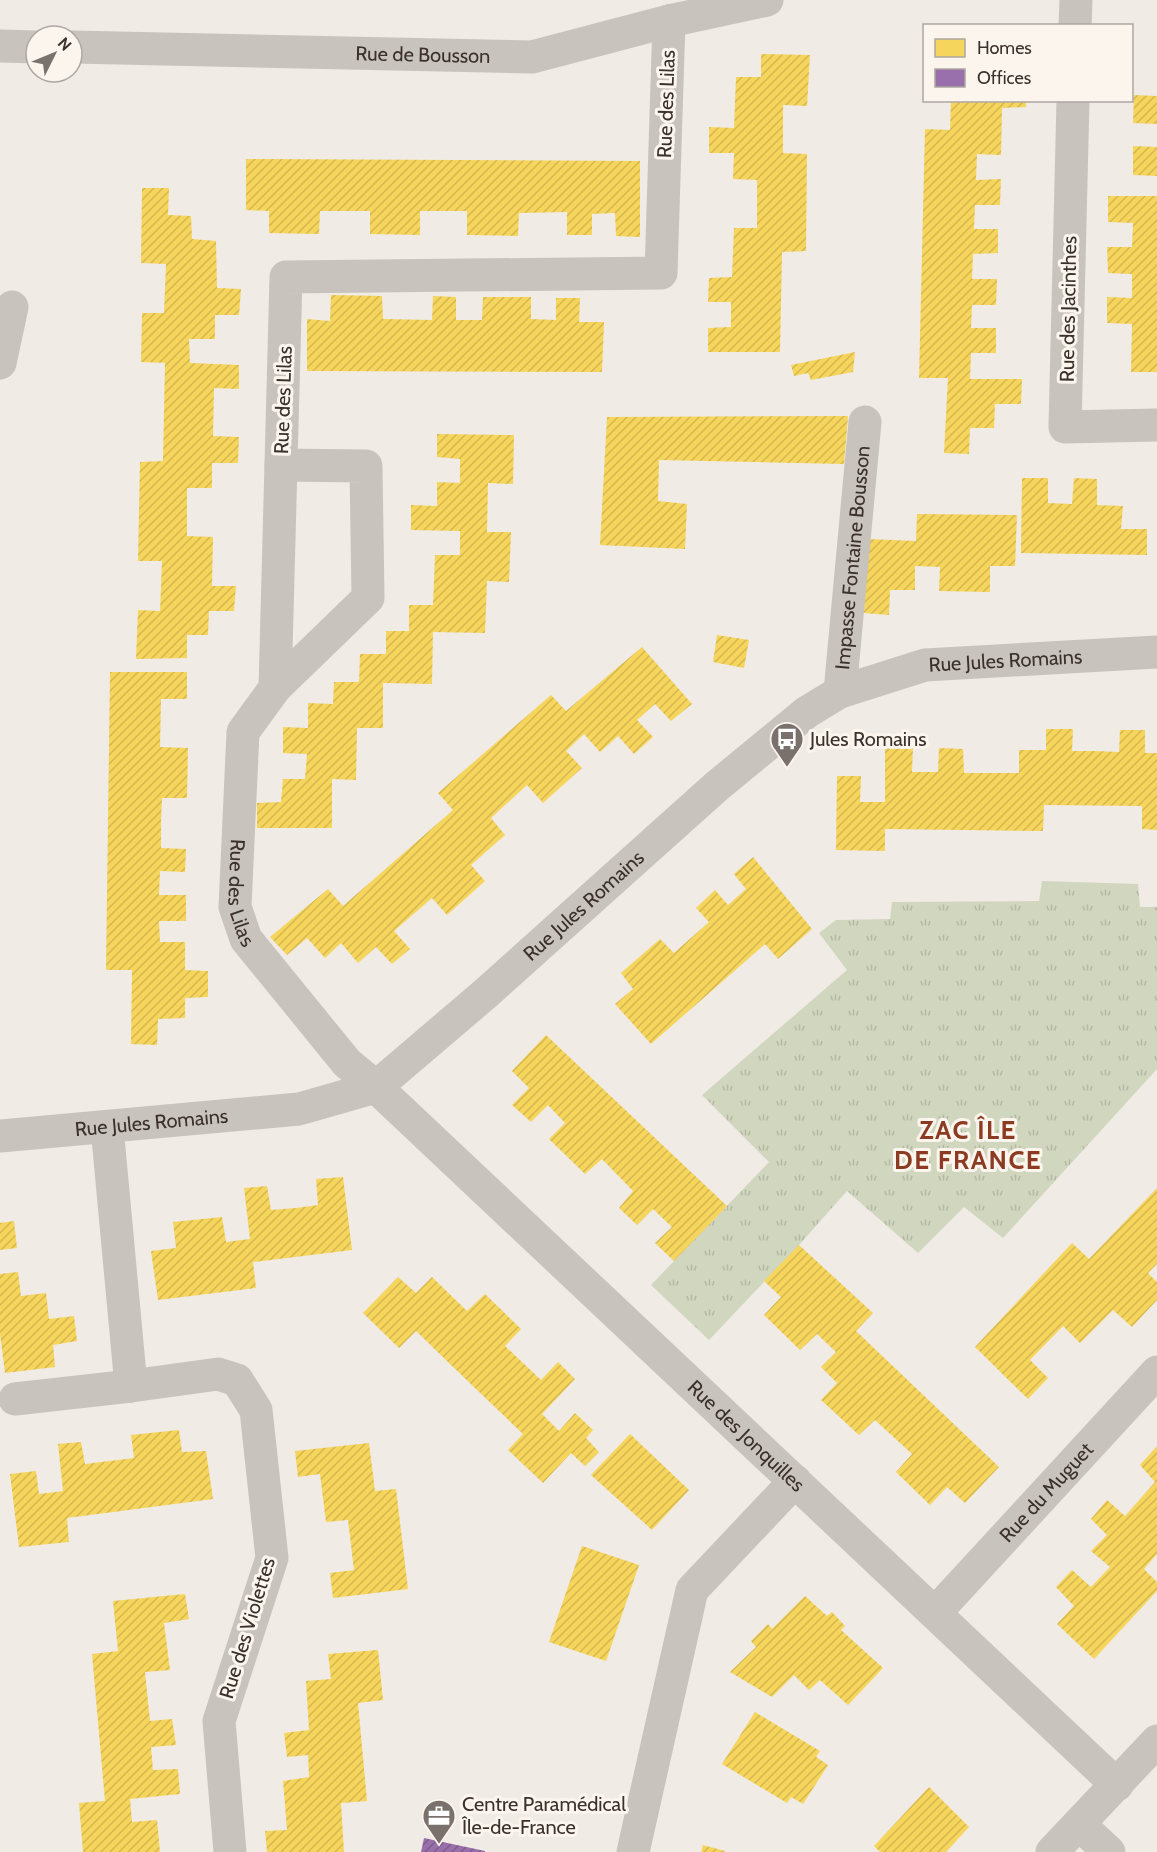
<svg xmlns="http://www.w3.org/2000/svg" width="1157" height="1852" viewBox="0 0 1157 1852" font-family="Cabin,sans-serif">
<defs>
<pattern id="grass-tufts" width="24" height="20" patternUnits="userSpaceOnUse" patternTransform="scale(1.5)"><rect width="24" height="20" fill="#d1d6bf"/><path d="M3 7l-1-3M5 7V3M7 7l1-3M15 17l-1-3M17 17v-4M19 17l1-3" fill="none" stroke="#b4b8a4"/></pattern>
<pattern id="homes-hatch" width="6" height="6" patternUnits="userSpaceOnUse" patternTransform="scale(1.5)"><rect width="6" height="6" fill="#f6d55c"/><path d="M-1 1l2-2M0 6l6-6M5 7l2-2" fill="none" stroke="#d4b750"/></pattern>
<pattern id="offices-hatch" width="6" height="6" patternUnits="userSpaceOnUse" patternTransform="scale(1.5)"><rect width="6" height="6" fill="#9970ab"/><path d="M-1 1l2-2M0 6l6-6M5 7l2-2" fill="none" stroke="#7e5c8b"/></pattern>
</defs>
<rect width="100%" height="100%" fill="#f0ebe5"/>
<polygon fill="url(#grass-tufts)" points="1042,881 1138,884 1140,907 1157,907 1157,1069 1003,1238 964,1207 918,1253 847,1191 799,1245 709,1340 651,1285 769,1162 702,1095 847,970 819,933 836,920 890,919 892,902 1039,901"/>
<g fill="url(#homes-hatch)">
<polygon points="761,54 810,55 807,106 783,105 783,153 807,154 806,251 782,252 780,352 708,352 708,328 731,327 731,302 708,302 709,278 732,277 734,228 757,228 757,180 733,179 734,153 709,153 709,127 734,128 736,77 761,77"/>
<polygon points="1134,95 1157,96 1157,124 1133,123"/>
<polygon points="951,100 1026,100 1026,107 1002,108 1001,155 977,154 976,180 1001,179 1000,205 975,205 974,229 998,229 998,253 973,254 972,279 997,279 996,305 972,305 971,328 996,328 996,353 971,353 970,379 1022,379 1021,404 995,404 994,428 970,428 969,454 944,453 948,378 919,378 925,129 950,130"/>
<polygon points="1133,146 1157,147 1157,176 1133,175"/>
<polygon points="246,159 640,161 640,237 616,236 615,213 592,214 592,235 567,235 567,212 519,213 518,236 467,235 467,211 420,211 420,235 370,234 370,211 320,211 319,234 269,233 269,211 246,210"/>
<polygon points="142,188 169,188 168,215 191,216 192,239 216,241 217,288 241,289 239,315 215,315 215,339 189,339 190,363 239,365 239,389 214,388 213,436 239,437 238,463 212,463 212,488 187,488 187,536 213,537 212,586 236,586 234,611 209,611 208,635 187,635 187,658 136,659 138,610 160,611 162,561 138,561 139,512 140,462 163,461 165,363 141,362 142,313 164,313 166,264 141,263"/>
<polygon points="1108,196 1157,196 1157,372 1131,372 1132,324 1107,323 1107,297 1132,298 1132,274 1108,273 1107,247 1132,247 1133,223 1108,222"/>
<polygon points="331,295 382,296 383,319 432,320 433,296 456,297 456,320 482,320 483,297 531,297 531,319 556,320 556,298 580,298 579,322 604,322 602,372 307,371 307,319 330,321"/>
<polygon points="855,352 853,372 811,380 808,373 794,376 791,365"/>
<polygon points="848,416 844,464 659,460 658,501 687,504 685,549 600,545 607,417"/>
<polygon points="437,434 514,435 513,484 488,483 487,532 511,532 509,582 487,581 485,633 433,632 432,684 383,683 383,728 357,728 356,780 332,779 332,828 257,828 257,803 281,802 283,779 305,779 307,754 283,753 283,727 308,728 308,703 333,704 334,682 359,682 360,654 386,654 386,631 409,631 409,605 433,605 435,555 460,555 460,531 411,530 411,505 437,506 437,482 460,483 460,459 437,457"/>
<polygon points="1022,478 1048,478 1048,503 1072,504 1074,478 1097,479 1097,505 1123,506 1121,529 1147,529 1147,555 1021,553"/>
<polygon points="917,514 1017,515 1015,566 990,566 990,592 939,591 940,567 915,566 915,590 890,590 889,615 864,613 867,539 916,541"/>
<polygon points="717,635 749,640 744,668 713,662"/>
<polygon points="642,647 692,704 671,721 655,704 637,720 653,737 634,754 618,736 600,752 584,734 566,751 582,768 543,803 527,785 491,818 505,835 471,865 485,881 447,915 432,898 394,931 410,949 392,964 376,947 358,963 341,943 325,958 307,938 287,955 270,937 328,889 343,906 453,810 438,793 551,695 566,711"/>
<polygon points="110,672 187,672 187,699 161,699 160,747 188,748 187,798 162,798 161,821 161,848 186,849 185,872 160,871 159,895 186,895 186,921 159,921 160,942 185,942 185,970 208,971 208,997 185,998 185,1018 158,1019 157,1045 131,1044 132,970 106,970"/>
<polygon points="1046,729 1073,729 1072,751 1095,751 1119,752 1120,730 1145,730 1145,753 1157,753 1157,830 1142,829 1142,806 1044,805 1043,831 885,829 885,851 836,850 837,776 861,776 860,802 885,802 885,748 913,747 912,772 938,772 939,748 963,749 964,773 1019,773 1019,750 1046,750"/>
<polygon points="753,857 812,929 778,959 765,944 651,1044 615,1004 633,989 621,973 660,939 674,953 709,922 696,908 715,890 728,905 746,889 734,874"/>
<polygon points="546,1035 727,1206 674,1261 655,1243 672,1227 653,1209 637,1225 619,1208 633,1191 602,1159 585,1174 549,1139 565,1123 548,1105 531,1122 512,1105 529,1088 512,1071"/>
<polygon points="343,1177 352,1250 253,1262 256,1288 158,1300 151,1251 176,1248 173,1222 222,1217 226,1242 250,1239 244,1188 267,1186 271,1210 296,1208 318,1205 316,1179"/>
<polygon points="1157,1188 1157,1264 1148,1273 1157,1282 1157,1300 1132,1327 1113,1310 1080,1343 1063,1326 1030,1360 1048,1378 1028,1399 975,1347 1072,1243 1089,1259"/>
<polygon points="14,1221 17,1248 0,1250 0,1223"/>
<polygon points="799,1245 873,1313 856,1331 999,1467 965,1503 947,1487 930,1505 896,1472 912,1454 875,1420 859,1435 821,1400 837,1383 821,1367 836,1352 817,1334 800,1350 764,1315 781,1297 764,1281"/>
<polygon points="18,1272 21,1296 46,1293 49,1319 74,1316 77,1341 53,1345 55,1367 5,1373 0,1334 0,1274"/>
<polygon points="398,1277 416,1293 432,1277 467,1311 485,1294 521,1329 505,1346 541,1380 558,1362 575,1379 542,1414 559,1431 575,1413 593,1430 586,1438 599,1452 585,1466 571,1453 543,1483 508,1450 523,1434 451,1365 416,1331 399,1348 363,1313"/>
<polygon points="179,1430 182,1452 206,1451 213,1499 67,1518 69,1542 19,1547 10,1474 36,1471 39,1494 63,1491 58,1444 81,1442 85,1464 134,1458 131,1435"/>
<polygon points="630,1434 689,1490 652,1530 591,1475"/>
<polygon points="369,1443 375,1491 396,1489 408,1589 333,1598 330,1573 354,1570 348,1520 326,1522 320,1474 298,1477 295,1451"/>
<polygon points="1157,1446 1157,1554 1144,1569 1157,1582 1157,1591 1094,1659 1057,1624 1074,1606 1056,1587 1072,1570 1091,1587 1110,1567 1091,1551 1107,1535 1091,1519 1107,1500 1125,1516 1155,1482 1140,1465"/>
<polygon points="582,1546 639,1565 606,1661 549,1642"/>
<polygon points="185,1594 189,1619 164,1623 170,1670 145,1672 150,1721 172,1719 176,1745 151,1747 153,1770 178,1769 180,1794 130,1799 132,1822 157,1820 160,1852 83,1852 79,1803 105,1801 92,1654 118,1651 113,1601"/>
<polygon points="805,1596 827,1616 832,1612 845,1626 841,1630 883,1668 848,1705 820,1680 809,1690 794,1675 772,1697 730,1672 756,1647 751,1641 768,1624 772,1629"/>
<polygon points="378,1650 383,1700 358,1703 367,1801 341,1803 344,1852 267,1852 265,1831 287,1830 283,1781 309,1777 308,1755 287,1757 284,1733 309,1730 306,1681 331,1679 328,1654"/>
<polygon points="755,1712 820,1751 816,1757 828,1765 803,1804 791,1797 787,1803 722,1764"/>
<polygon points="929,1787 969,1827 946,1852 880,1852 874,1846"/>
<polygon points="703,1845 725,1851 725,1852 701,1852"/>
</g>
<polygon fill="url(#offices-hatch)" points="424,1838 485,1851 485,1852 421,1852"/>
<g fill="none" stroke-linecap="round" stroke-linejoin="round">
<g stroke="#c9c3be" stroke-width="33">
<path id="s1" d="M669 21 661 273 286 277 275 688 243 732 235 907 246 939 347 1063 376 1087 1117 1785"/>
<polyline points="1075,26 1076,0"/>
<polyline points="0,46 36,47"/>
<path id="s2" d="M72 47 532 57 669 21 767 0"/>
<polyline points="1073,100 1065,427 1157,425"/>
<polyline points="0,363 12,307"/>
<polyline points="275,688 368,598 366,466 281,465"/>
<path id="s3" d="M840 692 865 422"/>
<polyline points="107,1127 131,1386 218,1374 237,1380 256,1410 272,1558 219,1721 230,1852"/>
<path id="s4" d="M0 1136 299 1109 376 1087 485 994 717 786 807 712 840 692 925 665 1157 652"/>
<polyline points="15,1399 131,1386"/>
<path id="s5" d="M935 1613 1157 1372"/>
<polyline points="1079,1824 1109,1852"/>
<polyline points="633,1852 692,1590 795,1481"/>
<polyline points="1052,1852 1157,1741"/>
</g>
</g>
<defs>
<g id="bus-pin" transform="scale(1.725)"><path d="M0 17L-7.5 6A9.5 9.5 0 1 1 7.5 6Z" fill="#7a716c" stroke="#fbf5ee"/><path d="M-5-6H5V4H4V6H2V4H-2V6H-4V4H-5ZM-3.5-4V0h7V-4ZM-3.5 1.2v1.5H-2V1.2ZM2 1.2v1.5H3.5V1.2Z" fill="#fff"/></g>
<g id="office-pin" transform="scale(1.725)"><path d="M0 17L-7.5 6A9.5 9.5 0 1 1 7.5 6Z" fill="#7a716c" stroke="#fbf5ee"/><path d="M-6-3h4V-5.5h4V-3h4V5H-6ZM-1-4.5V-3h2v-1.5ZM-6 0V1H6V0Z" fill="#fff"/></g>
</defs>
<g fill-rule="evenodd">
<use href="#bus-pin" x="787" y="739"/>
<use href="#office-pin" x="439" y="1816"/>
</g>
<g text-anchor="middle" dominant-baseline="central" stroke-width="6" stroke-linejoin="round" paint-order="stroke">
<g font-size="20" fill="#3b302b" stroke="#fbf5ee">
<text stroke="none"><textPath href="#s2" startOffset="351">Rue de Bousson</textPath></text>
<text transform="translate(666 104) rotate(-88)">Rue des Lilas</text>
<text transform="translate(1068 309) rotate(-89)">Rue des Jacinthes</text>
<text transform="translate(283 400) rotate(-88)">Rue des Lilas</text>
<text stroke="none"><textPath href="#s3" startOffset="135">Impasse Fontaine Bousson</textPath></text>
<text stroke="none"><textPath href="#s4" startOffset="1160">Rue Jules Romains</textPath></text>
<text stroke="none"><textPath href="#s1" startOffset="1254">Rue des Lilas</textPath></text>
<text stroke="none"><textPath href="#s4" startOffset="656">Rue Jules Romains</textPath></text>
<text stroke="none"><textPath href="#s4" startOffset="152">Rue Jules Romains</textPath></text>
<text stroke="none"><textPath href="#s1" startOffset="2008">Rue des Jonquilles</textPath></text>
<text stroke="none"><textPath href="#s5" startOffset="164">Rue du Muguet</textPath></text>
<text transform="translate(247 1628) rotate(-73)">Rue des Violettes</text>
</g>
<g font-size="20" fill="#3b302b" stroke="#fbf5ee" text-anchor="start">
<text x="810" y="739">Jules Romains</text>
<text x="462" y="1804">Centre Paramédical<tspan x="462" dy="23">Île-de-France</tspan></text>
</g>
<g font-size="26" font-weight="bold" letter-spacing="1.5" fill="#8c3b22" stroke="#fbf5ee">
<text x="968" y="1130">ZAC ÎLE<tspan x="968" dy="30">DE FRANCE</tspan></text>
</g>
</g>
<rect x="923" y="24" width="210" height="78" fill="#fbf5ee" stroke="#aea6a0" stroke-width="1.5"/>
<rect x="935" y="39" width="30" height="18" fill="#f6d55c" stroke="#aea6a0" stroke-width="1.5"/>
<text x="977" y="54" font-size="18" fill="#3b302b">Homes</text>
<rect x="935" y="69" width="30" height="18" fill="#9970ab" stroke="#aea6a0" stroke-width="1.5"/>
<text x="977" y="84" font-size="18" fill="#3b302b">Offices</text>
<g transform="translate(54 54) rotate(47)"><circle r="28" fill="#fbf5ee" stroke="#aea6a0" stroke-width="1.5"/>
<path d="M0-4.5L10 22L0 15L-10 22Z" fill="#7a716c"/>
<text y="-9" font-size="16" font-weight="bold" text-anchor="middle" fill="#3b302b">N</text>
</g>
</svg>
